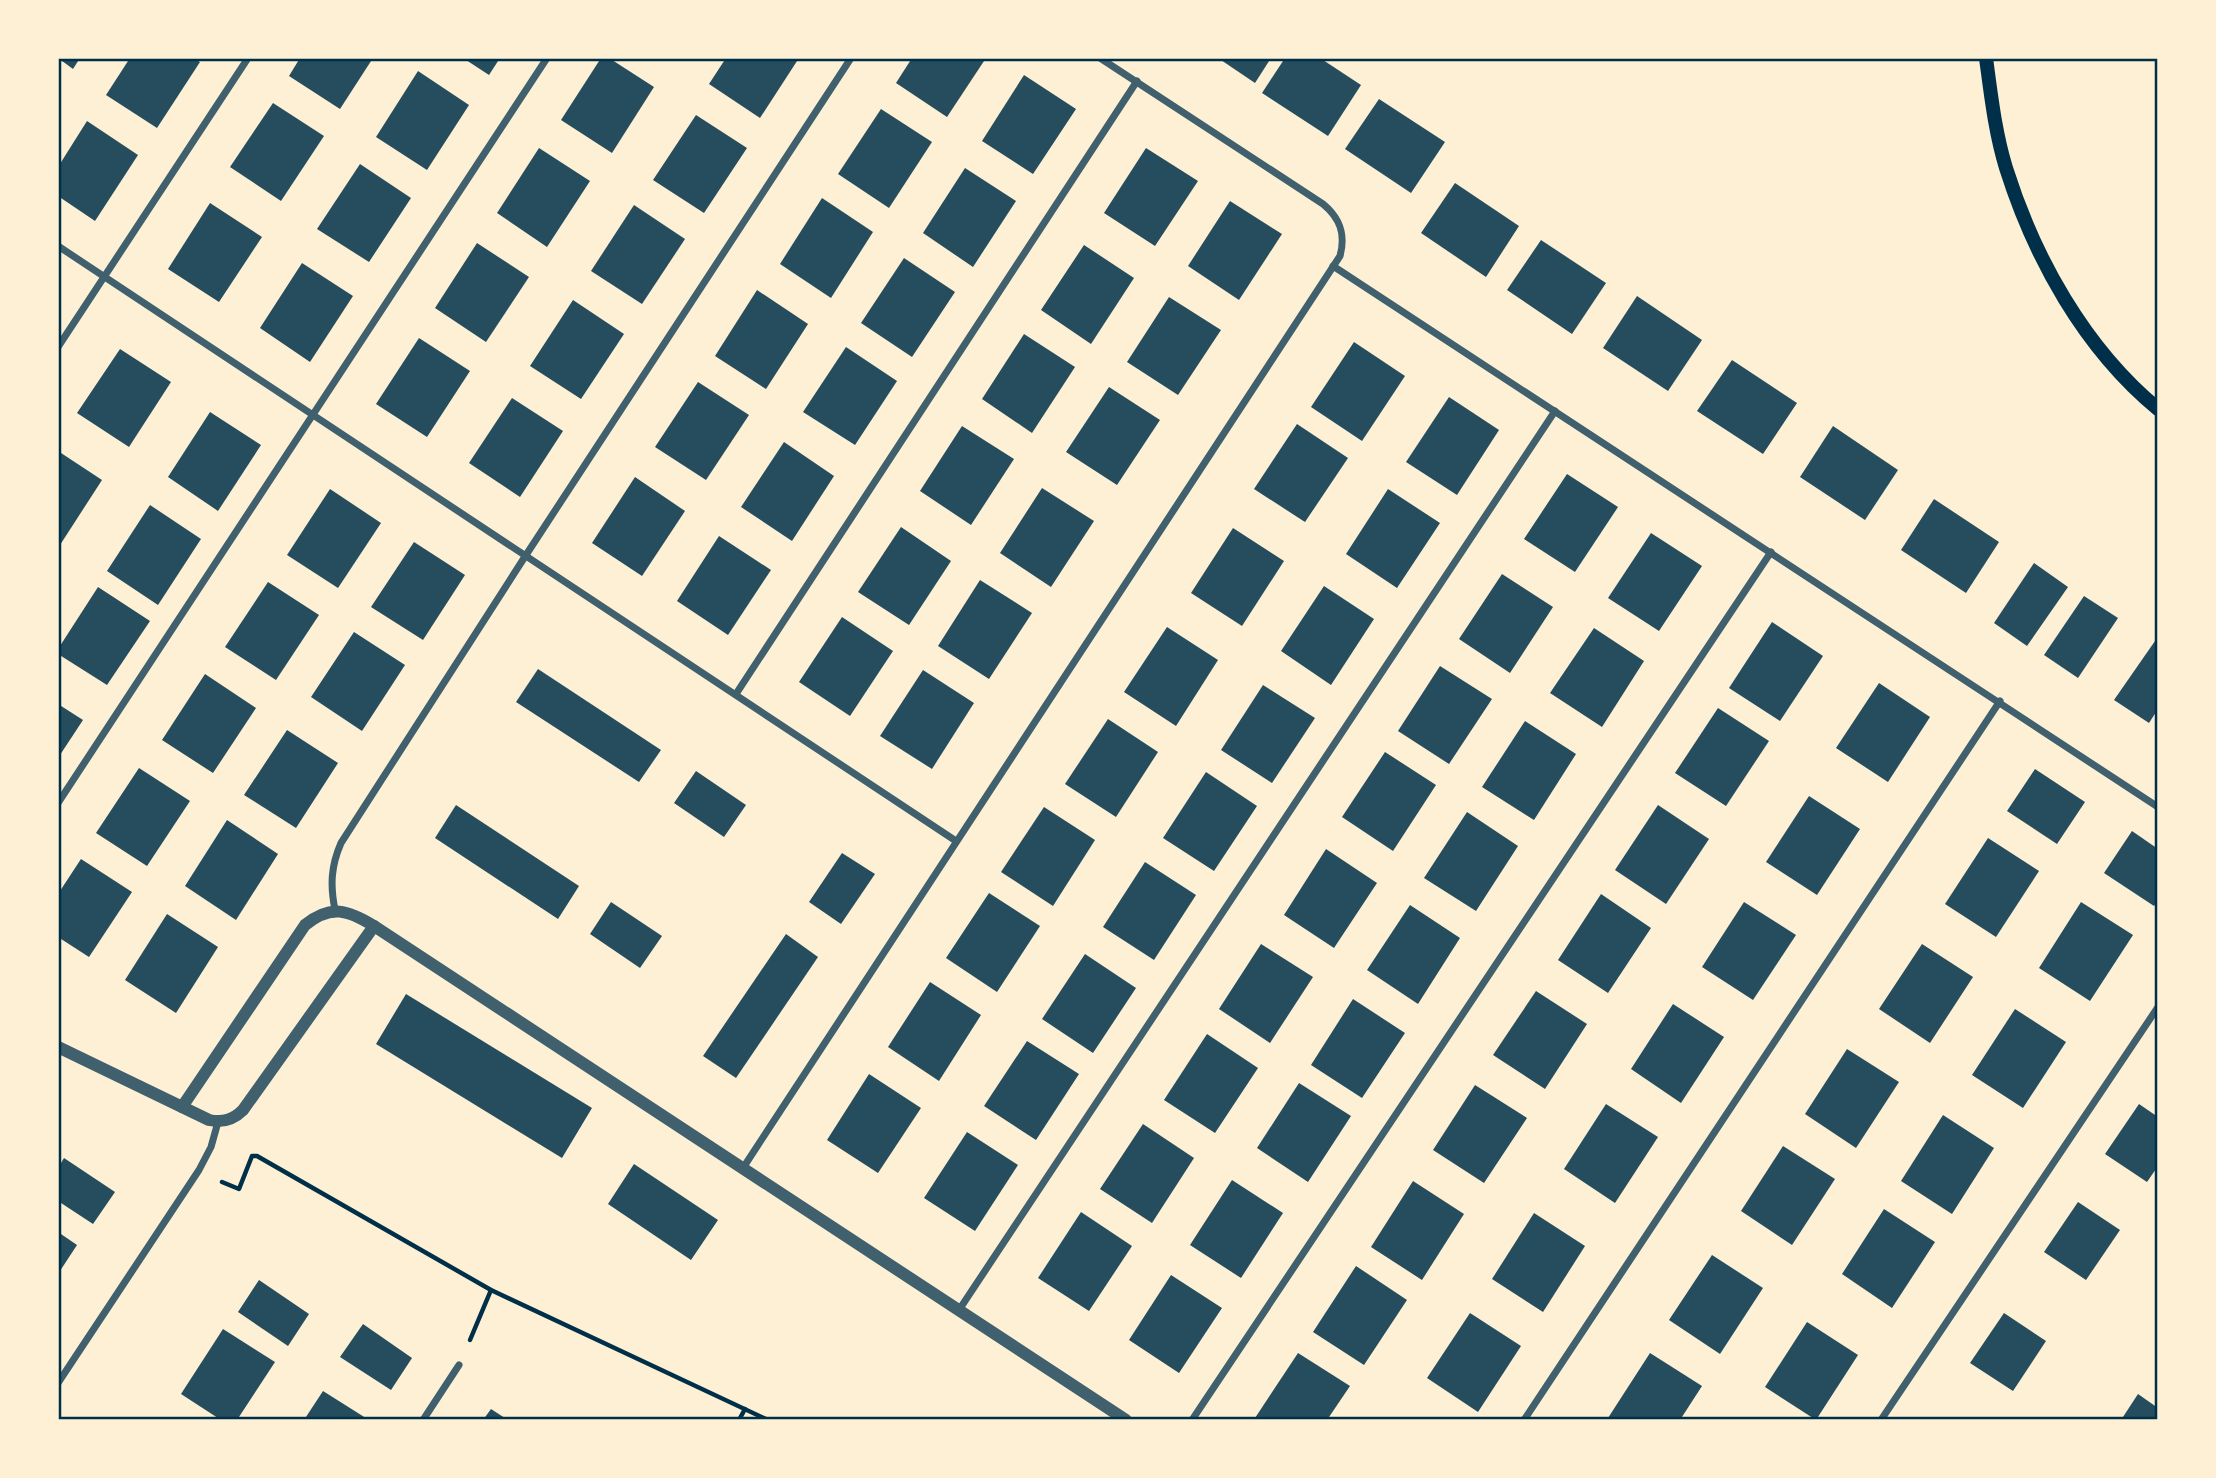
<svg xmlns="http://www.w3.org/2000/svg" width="2216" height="1478" viewBox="0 0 2216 1478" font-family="Commissioner,sans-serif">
<rect width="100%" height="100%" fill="#fdf0d5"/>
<g fill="#264d5e">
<polygon points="58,58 80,58 73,69"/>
<polygon points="130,58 193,58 200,62 157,128 106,95"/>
<polygon points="300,58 373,58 340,109 289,76"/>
<polygon points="463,58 500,58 489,75"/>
<polygon points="601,58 609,58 654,87 612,153 561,120"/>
<polygon points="726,58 799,58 760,118 709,84"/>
<polygon points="912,58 986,58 947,117 896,83"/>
<polygon points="1218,58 1271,58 1255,83"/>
<polygon points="1285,58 1320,58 1361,85 1328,136 1262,93"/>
<polygon points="418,71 469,105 427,170 376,137"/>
<polygon points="1024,75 1076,109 1033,174 982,141"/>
<polygon points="1379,99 1445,142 1411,193 1345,149"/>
<polygon points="273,103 324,136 281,201 230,167"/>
<polygon points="881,109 932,142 889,208 838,174"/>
<polygon points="696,115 747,148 704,213 653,180"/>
<polygon points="87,121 138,155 95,221 58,196 58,167"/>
<polygon points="539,148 590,181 547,247 497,213"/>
<polygon points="1146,148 1198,181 1155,246 1104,213"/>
<polygon points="360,164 411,198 369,262 317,229"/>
<polygon points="965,168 1016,201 973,267 923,233"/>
<polygon points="1455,183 1519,226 1486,277 1421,233"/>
<polygon points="822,198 873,232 831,298 780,264"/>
<polygon points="1230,201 1282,234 1239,300 1188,266"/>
<polygon points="210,203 262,237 219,302 168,269"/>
<polygon points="634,205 685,239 642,304 591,271"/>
<polygon points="1541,240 1606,283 1572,334 1507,290"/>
<polygon points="477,243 529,277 486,342 435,308"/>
<polygon points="1084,245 1134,278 1091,344 1041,310"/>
<polygon points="904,258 955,292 912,357 861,323"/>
<polygon points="302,263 353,296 310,362 260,328"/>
<polygon points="757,290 808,324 766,389 715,356"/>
<polygon points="1637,296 1702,340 1668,391 1603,348"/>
<polygon points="1169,297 1221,330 1178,395 1127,362"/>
<polygon points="573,300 624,334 581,399 530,366"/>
<polygon points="1024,334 1075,367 1032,433 982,399"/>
<polygon points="419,338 470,371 427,437 376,404"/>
<polygon points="1354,342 1405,376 1362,441 1311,407"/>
<polygon points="846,347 897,381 855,445 803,412"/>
<polygon points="120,349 171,382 129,447 77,413"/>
<polygon points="1732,360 1797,403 1763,454 1697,411"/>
<polygon points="698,382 749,415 706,480 655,447"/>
<polygon points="1109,387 1160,420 1117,485 1066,452"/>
<polygon points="1449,397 1499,430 1457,495 1406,462"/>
<polygon points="512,398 563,431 520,497 469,463"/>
<polygon points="210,412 261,445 218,511 168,477"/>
<polygon points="1297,424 1348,458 1305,522 1254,489"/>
<polygon points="962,426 1014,459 971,525 920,491"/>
<polygon points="1833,426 1898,470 1865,520 1800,477"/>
<polygon points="784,442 834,476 792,541 741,507"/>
<polygon points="58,451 102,480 60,545 58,544"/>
<polygon points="1567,474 1618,507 1575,572 1524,539"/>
<polygon points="635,477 685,511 642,576 592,543"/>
<polygon points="1042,488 1094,521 1051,587 1000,553"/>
<polygon points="330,489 381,523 338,588 287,555"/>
<polygon points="1388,489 1440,523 1397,588 1346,554"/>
<polygon points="1934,499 1999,542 1966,593 1901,550"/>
<polygon points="150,505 201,539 158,605 107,571"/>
<polygon points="901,527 951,561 909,625 858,592"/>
<polygon points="1233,528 1284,561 1242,626 1191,593"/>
<polygon points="1651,533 1702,566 1659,631 1608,598"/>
<polygon points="719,536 771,570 728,635 677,601"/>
<polygon points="414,542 465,575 423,640 371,607"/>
<polygon points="2034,563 2068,587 2027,646 1994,623"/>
<polygon points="1502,574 1553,607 1510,673 1459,639"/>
<polygon points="980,580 1032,613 989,679 938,646"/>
<polygon points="268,582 319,615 276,680 225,647"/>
<polygon points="1324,586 1374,619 1331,685 1281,651"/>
<polygon points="98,587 150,621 107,685 58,654 58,649"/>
<polygon points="2084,596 2118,618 2078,678 2044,655"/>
<polygon points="842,617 893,651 850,716 799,682"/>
<polygon points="1772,622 1823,656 1780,721 1729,688"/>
<polygon points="1167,627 1218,660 1176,726 1124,692"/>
<polygon points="1594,628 1644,661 1602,727 1550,693"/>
<polygon points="354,632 405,665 362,731 311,697"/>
<polygon points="2155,641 2158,643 2158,709 2149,723 2114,700"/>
<polygon points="1440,666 1492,699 1449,764 1398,731"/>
<polygon points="538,669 661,750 639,782 516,702"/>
<polygon points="923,670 974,703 932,769 880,736"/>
<polygon points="205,674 256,708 213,773 162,740"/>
<polygon points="1879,683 1930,717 1888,782 1836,748"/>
<polygon points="1263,685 1315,718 1272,783 1221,750"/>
<polygon points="58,704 83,720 58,758"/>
<polygon points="1718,708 1769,741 1726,806 1675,773"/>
<polygon points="1108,719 1158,752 1116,817 1065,784"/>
<polygon points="1525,721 1576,754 1534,820 1482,787"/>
<polygon points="287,730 338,763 296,828 244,795"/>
<polygon points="1385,752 1436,785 1393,851 1342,817"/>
<polygon points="139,768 190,801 147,866 96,833"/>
<polygon points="2035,769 2085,802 2057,844 2007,811"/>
<polygon points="696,771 746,805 724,837 674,803"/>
<polygon points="1206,772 1257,806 1214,871 1163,838"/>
<polygon points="1809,796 1860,829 1817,895 1766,862"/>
<polygon points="456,805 579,886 558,919 435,838"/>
<polygon points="1658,805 1709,839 1666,904 1615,870"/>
<polygon points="1044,807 1095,840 1053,906 1001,872"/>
<polygon points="1467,812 1518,846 1476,911 1424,878"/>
<polygon points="227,820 278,854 236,920 185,886"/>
<polygon points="2132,831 2158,849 2158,901 2154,906 2104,873"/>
<polygon points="1988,838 2039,871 1996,937 1945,904"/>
<polygon points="1326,849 1377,883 1334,948 1284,915"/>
<polygon points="842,853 875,874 841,924 809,902"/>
<polygon points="81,859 132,892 89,957 58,937 58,894"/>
<polygon points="1145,862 1196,895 1154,960 1103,927"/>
<polygon points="989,893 1040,926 997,992 946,958"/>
<polygon points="1601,894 1651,928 1608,993 1558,960"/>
<polygon points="611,902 662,936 640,968 590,934"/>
<polygon points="1744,902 1796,935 1753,1000 1702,967"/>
<polygon points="2081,902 2133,935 2090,1001 2039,968"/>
<polygon points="1410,905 1460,938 1418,1004 1367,970"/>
<polygon points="167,914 218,947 176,1013 125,980"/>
<polygon points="786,934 818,957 736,1078 703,1056"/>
<polygon points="1261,944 1313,977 1270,1043 1219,1009"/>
<polygon points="1922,944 1973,977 1930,1043 1879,1009"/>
<polygon points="1085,954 1136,988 1093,1053 1042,1019"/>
<polygon points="930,982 981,1015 939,1081 888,1047"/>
<polygon points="1536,991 1587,1024 1545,1089 1493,1055"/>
<polygon points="406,994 592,1108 562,1158 376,1044"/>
<polygon points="1353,999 1405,1033 1362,1098 1311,1065"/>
<polygon points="1673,1004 1724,1037 1681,1103 1631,1069"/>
<polygon points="2015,1009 2066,1042 2023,1108 1972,1075"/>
<polygon points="1207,1034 1258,1068 1215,1133 1164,1100"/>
<polygon points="1027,1041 1079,1074 1036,1140 984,1106"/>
<polygon points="1847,1049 1899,1082 1856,1148 1805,1114"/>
<polygon points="869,1074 921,1108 878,1173 827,1140"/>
<polygon points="1299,1083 1351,1116 1308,1182 1257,1148"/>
<polygon points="1475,1085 1527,1118 1484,1183 1433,1150"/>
<polygon points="1606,1104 1658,1137 1615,1203 1564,1169"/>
<polygon points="2139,1104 2158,1117 2158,1166 2147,1182 2105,1154"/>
<polygon points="1943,1115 1994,1148 1952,1214 1901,1181"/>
<polygon points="1143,1124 1194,1158 1152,1223 1100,1189"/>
<polygon points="967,1132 1018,1165 975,1231 924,1198"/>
<polygon points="1783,1146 1835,1179 1792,1245 1741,1211"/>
<polygon points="64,1158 115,1192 93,1224 58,1201 58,1168"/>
<polygon points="634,1164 718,1220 691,1260 608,1204"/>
<polygon points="1232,1180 1283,1213 1241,1278 1190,1245"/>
<polygon points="1413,1181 1464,1214 1422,1280 1371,1247"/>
<polygon points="2078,1202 2120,1230 2086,1280 2044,1252"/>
<polygon points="1884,1209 1935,1242 1892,1308 1842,1274"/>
<polygon points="1081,1212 1132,1246 1089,1311 1038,1278"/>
<polygon points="1534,1213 1585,1246 1543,1312 1492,1279"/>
<polygon points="58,1232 77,1245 58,1274"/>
<polygon points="1712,1255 1763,1288 1720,1354 1669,1320"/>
<polygon points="1356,1266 1407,1300 1364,1365 1313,1332"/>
<polygon points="1171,1275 1222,1308 1179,1373 1129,1340"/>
<polygon points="259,1280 309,1314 288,1346 238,1312"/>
<polygon points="1470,1313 1521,1346 1478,1412 1427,1378"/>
<polygon points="2004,1313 2046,1341 2013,1391 1970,1363"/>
<polygon points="1807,1322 1858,1355 1816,1420 1765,1387"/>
<polygon points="363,1324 412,1358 391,1390 340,1357"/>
<polygon points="223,1329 275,1362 237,1420 221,1420 181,1394"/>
<polygon points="1298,1353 1350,1386 1327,1420 1259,1420 1255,1418"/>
<polygon points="1650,1353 1702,1386 1680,1420 1612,1420 1608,1418"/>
<polygon points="323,1391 369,1420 304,1420"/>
<polygon points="2138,1394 2158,1408 2158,1420 2121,1420"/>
<polygon points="491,1409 508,1420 483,1420"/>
</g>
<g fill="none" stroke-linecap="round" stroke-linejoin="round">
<g stroke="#003049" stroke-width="4.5">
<polyline points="222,1182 239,1189 252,1156 257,1156 491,1290 768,1420"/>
<polyline points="470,1340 491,1290"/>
<polyline points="739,1420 745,1409"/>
</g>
<g stroke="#3f606c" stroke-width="7">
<polyline points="58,246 956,841"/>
<polyline points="1333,266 2158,807"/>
<polyline points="58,347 248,58"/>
<polyline points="736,694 1137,81"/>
<polyline points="58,803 547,58"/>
<path d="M335 910C330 885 331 866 341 843L526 555 851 58"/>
<path d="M743 1168 1340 256C1346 234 1340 218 1323 204L1100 58"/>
<polyline points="959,1310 1555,411"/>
<polyline points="58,1383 199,1170 211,1147 218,1122"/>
<polyline points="423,1420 459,1365"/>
<polyline points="1192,1420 1771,552"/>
<polyline points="1524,1420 2000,701"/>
<polyline points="1881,1420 2158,1007"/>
</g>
<g stroke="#3f606c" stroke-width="12">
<path d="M58 1047 209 1120C223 1123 233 1120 243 1110L374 926"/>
<path d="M182 1107 305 925C331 904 348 910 374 926L1126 1420"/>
</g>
<path stroke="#003049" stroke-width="14" d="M1986 58C1991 95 1995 132 2006 168 2034 257 2084 348 2158 409"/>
</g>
<rect width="2216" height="1478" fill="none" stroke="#fdf0d5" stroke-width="119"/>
<rect x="60" y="60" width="2096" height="1358" fill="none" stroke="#003049" stroke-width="2.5"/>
</svg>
